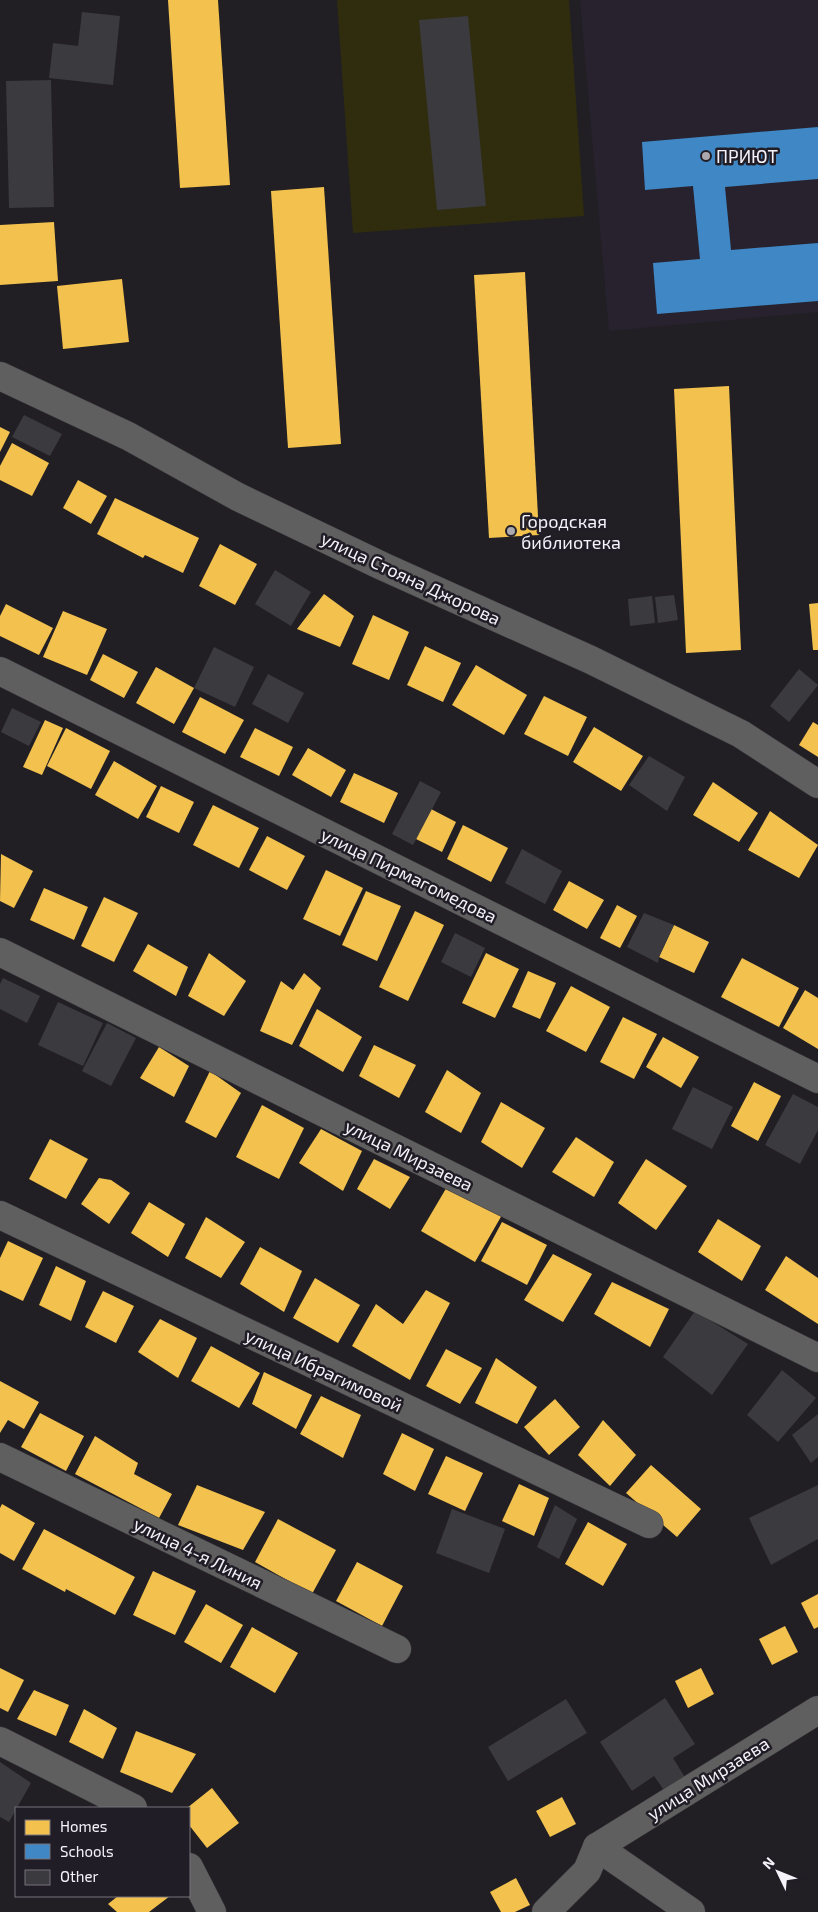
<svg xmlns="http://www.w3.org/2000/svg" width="818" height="1912" viewBox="0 0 818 1912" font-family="'Exo 2',sans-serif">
<rect width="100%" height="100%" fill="#211f24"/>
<polygon fill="#28222f" points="580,0 818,0 818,312 609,331"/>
<polygon fill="#2f2d0e" points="337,0 569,0 584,216 353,233"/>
<g fill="#f2c14e">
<polygon points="168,0 218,0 230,185 180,188"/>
<polygon points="324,187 341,444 288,448 271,191"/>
<polygon points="54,222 58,281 0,285 0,225"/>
<polygon points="525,272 539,535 489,538 474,275"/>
<polygon points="122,279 129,342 63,349 57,286"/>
<polygon points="729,386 741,650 686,653 674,389"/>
<polygon points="0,427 10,432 0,452"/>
<polygon points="12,443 49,463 32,496 0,480 0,466"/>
<polygon points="78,480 107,496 91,524 63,508"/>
<polygon points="115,498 199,538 183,573 145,555 143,558 97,534"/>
<polygon points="220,544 257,564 235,605 199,586"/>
<polygon points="324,594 354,616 340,647 297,629"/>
<polygon points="818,603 818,650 813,650 809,604"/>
<polygon points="6,604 53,628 39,655 0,636 0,616"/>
<polygon points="63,611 107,629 87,675 43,657"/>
<polygon points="373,615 409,632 389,680 352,664"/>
<polygon points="425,646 461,663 443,702 407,685"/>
<polygon points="103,654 138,672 124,698 90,680"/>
<polygon points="476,665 527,695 504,735 452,705"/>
<polygon points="156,667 194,688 174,724 136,703"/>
<polygon points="544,696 587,717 568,756 524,734"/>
<polygon points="200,697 244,720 225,754 182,732"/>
<polygon points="45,720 63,728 42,775 23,767"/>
<polygon points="813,722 818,725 818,757 799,745"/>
<polygon points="594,727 643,756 621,791 573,762"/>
<polygon points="66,728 110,751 91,789 47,766"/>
<polygon points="255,728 293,747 279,776 240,757"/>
<polygon points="308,748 346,770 331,797 292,775"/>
<polygon points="114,761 157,786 138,819 95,795"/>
<polygon points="354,773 398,793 384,823 340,802"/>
<polygon points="713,782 758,813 739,842 693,815"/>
<polygon points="161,786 194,802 179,833 146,817"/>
<polygon points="213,805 259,828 239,868 193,845"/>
<polygon points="431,809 456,822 442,852 416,839"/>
<polygon points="770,811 818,845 799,878 748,850"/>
<polygon points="463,825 508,848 491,882 447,859"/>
<polygon points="267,836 305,856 287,890 249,870"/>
<polygon points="1,854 33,871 14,908 0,901"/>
<polygon points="326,870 363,888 340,936 303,919"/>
<polygon points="569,881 604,900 587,929 553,910"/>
<polygon points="44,888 88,907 74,940 30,920"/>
<polygon points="366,891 401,906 377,961 342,945"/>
<polygon points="104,897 138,913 114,962 81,946"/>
<polygon points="617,905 637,916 620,948 600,938"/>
<polygon points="415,911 444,925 408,1001 379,987"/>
<polygon points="674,925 709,942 694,973 659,957"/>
<polygon points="148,944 188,967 176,996 133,971"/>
<polygon points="209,953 246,981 224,1016 188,996"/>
<polygon points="486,953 519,969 495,1018 462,1003"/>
<polygon points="742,958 799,988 779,1027 721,997"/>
<polygon points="528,971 556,983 540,1019 512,1007"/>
<polygon points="304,973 321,988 292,1045 260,1031 281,981 293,990"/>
<polygon points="571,986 610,1007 586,1052 546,1031"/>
<polygon points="805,990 818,998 818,1049 783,1028"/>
<polygon points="317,1009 362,1037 343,1072 299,1046"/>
<polygon points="623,1017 657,1034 634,1079 600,1062"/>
<polygon points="663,1037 699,1057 681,1088 646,1067"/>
<polygon points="374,1045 416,1065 399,1098 359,1076"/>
<polygon points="159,1047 189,1066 174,1097 140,1078"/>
<polygon points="447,1070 481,1093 461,1133 425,1112"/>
<polygon points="210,1071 241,1093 216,1138 185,1122"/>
<polygon points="754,1082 781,1096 758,1141 731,1126"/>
<polygon points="501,1102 545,1128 522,1168 481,1142"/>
<polygon points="262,1105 304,1128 279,1179 236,1157"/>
<polygon points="321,1129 362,1151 343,1191 299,1163"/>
<polygon points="576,1137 614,1162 594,1197 552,1172"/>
<polygon points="50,1139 88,1159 66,1199 29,1179"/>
<polygon points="374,1159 410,1177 390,1209 357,1189"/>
<polygon points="646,1159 687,1186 656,1230 618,1203"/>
<polygon points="99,1178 111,1180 130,1193 109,1224 81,1204"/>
<polygon points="451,1180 506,1208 475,1262 421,1231"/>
<polygon points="149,1202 185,1224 168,1257 131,1233"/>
<polygon points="206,1217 245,1242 221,1278 185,1258"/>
<polygon points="718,1219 761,1246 742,1281 698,1252"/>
<polygon points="502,1222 547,1245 527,1285 481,1261"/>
<polygon points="8,1241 43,1258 23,1301 0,1290 0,1258"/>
<polygon points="260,1247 302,1271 284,1312 240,1284"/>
<polygon points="553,1254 592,1274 563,1322 524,1300"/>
<polygon points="786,1256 818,1278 818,1324 765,1290"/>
<polygon points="56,1266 86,1281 71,1321 39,1305"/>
<polygon points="315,1278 360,1305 338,1343 293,1318"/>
<polygon points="612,1282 669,1309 650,1347 594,1314"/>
<polygon points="426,1290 450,1303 410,1380 352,1346 376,1304 403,1324"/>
<polygon points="103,1291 134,1306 116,1343 85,1327"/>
<polygon points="160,1319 197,1338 178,1378 138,1352"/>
<polygon points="211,1346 260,1373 239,1408 191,1381"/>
<polygon points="446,1349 482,1368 460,1404 426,1386"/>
<polygon points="496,1358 537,1387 517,1424 475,1403"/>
<polygon points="264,1372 312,1395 296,1429 252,1404"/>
<polygon points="0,1381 39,1402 24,1429 8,1420 0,1433"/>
<polygon points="321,1396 361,1415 343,1458 300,1434"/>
<polygon points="555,1399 580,1427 549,1455 524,1427"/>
<polygon points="40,1413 84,1436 66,1471 21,1447"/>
<polygon points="603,1420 636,1455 610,1486 578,1455"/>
<polygon points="402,1433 434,1449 415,1491 383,1474"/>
<polygon points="95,1436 138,1463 134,1474 172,1494 159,1518 75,1474"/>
<polygon points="446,1456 483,1473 465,1511 428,1494"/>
<polygon points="651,1465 701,1509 677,1537 626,1493"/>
<polygon points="519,1484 549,1498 534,1536 502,1521"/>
<polygon points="197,1485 265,1512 243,1550 178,1525"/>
<polygon points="2,1504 35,1523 14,1561 0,1553 0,1508"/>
<polygon points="278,1519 336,1550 312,1594 255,1562"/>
<polygon points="588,1522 627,1544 603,1586 565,1564"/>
<polygon points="44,1529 135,1577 115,1615 66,1589 65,1592 22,1569"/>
<polygon points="357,1562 403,1586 382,1626 336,1601"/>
<polygon points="153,1571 196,1591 175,1635 133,1615"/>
<polygon points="818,1594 818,1627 814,1629 801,1603"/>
<polygon points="206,1604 243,1625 221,1663 184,1642"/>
<polygon points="785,1626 798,1652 772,1665 759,1639"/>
<polygon points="252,1627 298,1653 275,1693 230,1667"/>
<polygon points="0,1668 24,1680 8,1712 0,1708"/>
<polygon points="701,1668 714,1694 688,1708 675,1681"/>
<polygon points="34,1690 69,1705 56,1736 17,1719"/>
<polygon points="84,1709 117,1728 103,1759 69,1742"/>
<polygon points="136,1731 196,1754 172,1793 120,1772"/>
<polygon points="212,1788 239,1823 207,1848 189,1825 189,1808 187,1808"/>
<polygon points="562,1797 576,1824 550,1837 536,1811"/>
<polygon points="516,1878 530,1905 515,1912 501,1912 490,1892"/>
<polygon points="118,1896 170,1896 149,1912 117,1912 108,1904"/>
</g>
<polygon fill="#3f88c5" points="818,127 818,179 725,187 731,250 818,243 818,301 657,314 653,263 700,259 693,186 645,190 642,142"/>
<g fill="#3b3a3e">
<polygon points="82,12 120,16 113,85 49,78 53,43 78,46"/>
<polygon points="468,16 486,206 437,210 419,20"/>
<polygon points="51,80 54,207 9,208 6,81"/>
<polygon points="24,415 62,434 50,456 12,437"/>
<polygon points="275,570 311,592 291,626 255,604"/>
<polygon points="674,595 678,620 658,623 655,597"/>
<polygon points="652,596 655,623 630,626 628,599"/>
<polygon points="214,647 254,667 235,707 194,688"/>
<polygon points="799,669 818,685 789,722 770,706"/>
<polygon points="268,674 304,693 288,723 252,704"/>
<polygon points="12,708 41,722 29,746 1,732"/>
<polygon points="649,756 685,777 667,811 629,785"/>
<polygon points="420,781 441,792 413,845 392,834"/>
<polygon points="522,849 562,871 545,904 505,883"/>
<polygon points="644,913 674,925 659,957 658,963 627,947"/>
<polygon points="455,933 485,948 471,977 441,962"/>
<polygon points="3,978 40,996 27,1023 0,1009 0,984"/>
<polygon points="58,1002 103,1023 83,1066 38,1045"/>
<polygon points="107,1023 136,1038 111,1086 82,1071"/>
<polygon points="693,1087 733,1107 712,1149 672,1129"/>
<polygon points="793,1094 818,1107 818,1130 800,1164 765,1145"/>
<polygon points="695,1311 748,1344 712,1395 663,1357"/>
<polygon points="782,1370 816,1398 778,1442 747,1415"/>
<polygon points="818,1414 818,1457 811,1463 792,1435"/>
<polygon points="818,1485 818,1539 771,1565 749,1518"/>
<polygon points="555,1505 577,1519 559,1559 537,1547"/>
<polygon points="452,1509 505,1529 489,1573 436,1553"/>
<polygon points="665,1698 695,1744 673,1758 686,1779 666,1793 654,1776 632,1791 600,1742"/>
<polygon points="566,1699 587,1733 508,1781 488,1747"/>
<polygon points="0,1762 31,1783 9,1822 0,1817"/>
</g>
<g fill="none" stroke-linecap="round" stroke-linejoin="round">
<g stroke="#3a393d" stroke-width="29">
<g id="street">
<polyline points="0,376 128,436 238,497 382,566 591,660 741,734 818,784"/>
<polyline points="0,671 818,1079"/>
<polyline points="0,952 818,1358"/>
<polyline points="0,1215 649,1524"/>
<polyline points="0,1457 397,1649"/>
<polyline points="0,1741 133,1808"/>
<polyline points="597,1847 818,1710"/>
<polyline points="597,1847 691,1912"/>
<polyline points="189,1867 212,1912"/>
<polyline points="546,1912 587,1871 597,1847"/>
</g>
</g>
<use href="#street" stroke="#5f5f5f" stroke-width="28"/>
</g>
<g fill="#aba8ae" stroke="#211d26" stroke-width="2">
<circle cx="706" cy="156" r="5"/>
<circle cx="511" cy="531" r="5"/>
</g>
<g text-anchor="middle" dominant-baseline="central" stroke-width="5" stroke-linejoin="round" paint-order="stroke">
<g font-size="18" fill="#f5f2f9" stroke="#211d26" text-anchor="start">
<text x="716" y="156">ПРИЮТ</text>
<text x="521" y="521">Городская<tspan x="521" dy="21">библиотека</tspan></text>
</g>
<g font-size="18" fill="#f5f2f9" stroke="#211d26">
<text transform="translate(411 578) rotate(25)">улица Стояна Джорова</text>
<text transform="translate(409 875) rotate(26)">улица Пирмагомедова</text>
<text transform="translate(409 1155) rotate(26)">улица Мирзаева</text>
<text transform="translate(324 1370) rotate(25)">улица Ибрагимовой</text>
<text transform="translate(198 1553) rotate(26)">улица 4-я Линия</text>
<text transform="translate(708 1778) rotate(-32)">улица Мирзаева</text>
</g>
</g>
<rect x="15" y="1807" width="175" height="90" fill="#211d26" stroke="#76727a"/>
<rect x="25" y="1820" width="25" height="15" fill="#f2c14e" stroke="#76727a"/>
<text x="60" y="1832" font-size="15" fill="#f5f2f9">Homes</text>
<rect x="25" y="1844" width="25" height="15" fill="#3f88c5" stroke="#76727a"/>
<text x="60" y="1857" font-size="15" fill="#f5f2f9">Schools</text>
<rect x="25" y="1870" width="25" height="15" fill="#3b3a3e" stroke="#76727a"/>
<text x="60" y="1882" font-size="15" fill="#f5f2f9">Other</text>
<g transform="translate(778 1872) rotate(313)" stroke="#211d26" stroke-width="4" paint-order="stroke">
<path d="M0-4L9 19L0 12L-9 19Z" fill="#f5f2f9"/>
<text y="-8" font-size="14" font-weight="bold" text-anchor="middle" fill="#f5f2f9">N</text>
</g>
</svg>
